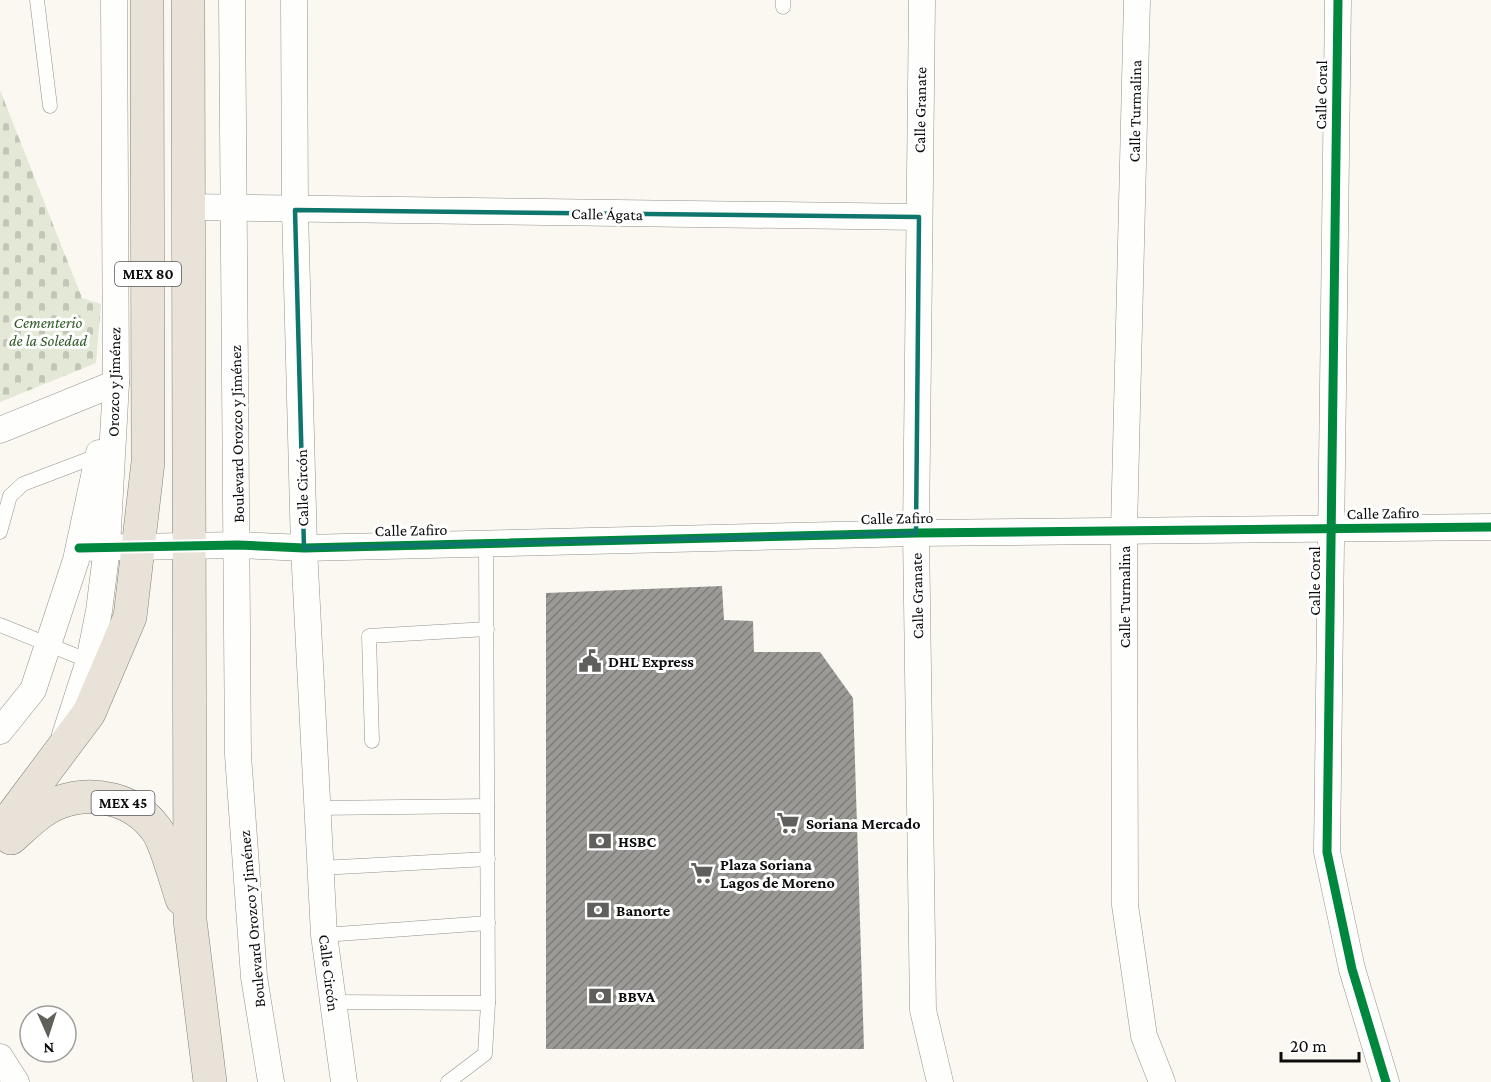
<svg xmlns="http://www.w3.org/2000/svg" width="1491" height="1082" viewBox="0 0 1491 1082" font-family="'Crimson Pro',serif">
<defs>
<pattern id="cemetery-stones" width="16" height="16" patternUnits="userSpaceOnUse" patternTransform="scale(1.5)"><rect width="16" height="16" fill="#e4e8d6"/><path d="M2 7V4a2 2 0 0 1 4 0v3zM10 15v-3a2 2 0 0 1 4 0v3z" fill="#c2c6b6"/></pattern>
<pattern id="building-hatch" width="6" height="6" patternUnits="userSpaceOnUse" patternTransform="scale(1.5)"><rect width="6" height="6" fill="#9c9a96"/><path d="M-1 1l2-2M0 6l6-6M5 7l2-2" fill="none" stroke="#7e7c79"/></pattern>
</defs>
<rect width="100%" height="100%" fill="#faf8f0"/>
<polygon fill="url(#cemetery-stones)" points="0,90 82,298 101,304 96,363 0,402"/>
<polygon fill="url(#building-hatch)" points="722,586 724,620 753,621 754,652 820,652 853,698 864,1049 546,1049 546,593"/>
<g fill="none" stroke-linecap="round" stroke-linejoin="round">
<g stroke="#93928f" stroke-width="15">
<g id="service">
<polyline points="37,0 50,106"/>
<polyline points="783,7 783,0"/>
<polyline points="0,532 10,496 23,484 102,454"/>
<polyline points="0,625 89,661"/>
<polyline points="372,741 369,636 487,629"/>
<polyline points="317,808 487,806"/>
<polyline points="320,868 488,859"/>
<polyline points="324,935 488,923"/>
<polyline points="333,1002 488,1003"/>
<polyline points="448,1082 485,1054 488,1003 486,543"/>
</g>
</g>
<g stroke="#93928f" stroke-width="27">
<g id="minor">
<polyline points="232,0 238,755 254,977 271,1082"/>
<polyline points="294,0 295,210 304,548 324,935 344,1082"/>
<polyline points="922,0 916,533 923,1010 940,1082"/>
<polyline points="1137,0 1124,530 1125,905 1144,1036 1162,1082"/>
<polyline points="1338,0 1327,852 1352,969 1386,1082"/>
<polyline points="188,207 919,217"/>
<polyline points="0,430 116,383"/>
<polyline points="79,548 238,545 304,548 916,533 1491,527"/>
<polyline points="0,731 33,690 76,560 99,453"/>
<polyline points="65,735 89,661 99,611 107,547 116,383 114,0"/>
<polyline points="0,1057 16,1082"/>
</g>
</g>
<g stroke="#80807c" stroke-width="34">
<g id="trunk">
<polyline points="188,0 190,920 210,1082"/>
<polyline points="0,832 89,713 130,617 148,462 147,0"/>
<path d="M11 838C25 826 42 808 60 802 94 790 134 799 156 829 166 842 176 882 182 899"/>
</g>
</g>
<use href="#service" stroke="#fefefd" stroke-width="14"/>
<use href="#minor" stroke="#fefefd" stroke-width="26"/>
<use href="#trunk" stroke="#e8e2d8" stroke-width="33"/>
<g stroke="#fff" stroke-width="13">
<g id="cycleway">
<polyline points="1338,0 1327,852 1352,969 1386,1082"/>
<polyline points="79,548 238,545 304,548 916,533 1491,527"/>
</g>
</g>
<use href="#cycleway" stroke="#00873e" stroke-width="9"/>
</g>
<path fill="none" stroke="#0f766e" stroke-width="4.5" stroke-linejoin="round" d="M295 210 919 217 916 533 304 548Z"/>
<defs>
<g id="civic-bare" transform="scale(1.8)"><path d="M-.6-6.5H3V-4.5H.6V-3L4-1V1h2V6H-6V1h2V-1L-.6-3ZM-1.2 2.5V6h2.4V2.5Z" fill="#5f5f5c" stroke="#fff" stroke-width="2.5" paint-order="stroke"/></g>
<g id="supermarket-bare" transform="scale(1.8)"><path d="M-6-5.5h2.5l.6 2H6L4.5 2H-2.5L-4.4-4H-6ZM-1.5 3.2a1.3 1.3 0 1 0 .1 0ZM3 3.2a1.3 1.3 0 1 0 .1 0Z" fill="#5f5f5c" stroke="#fff" stroke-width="2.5" paint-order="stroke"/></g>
<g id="bank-bare" transform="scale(1.8)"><path d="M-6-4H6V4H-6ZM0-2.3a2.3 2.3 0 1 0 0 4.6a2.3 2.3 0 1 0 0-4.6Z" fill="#5f5f5c" stroke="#fff" stroke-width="2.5" paint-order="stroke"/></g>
</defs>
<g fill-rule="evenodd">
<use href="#civic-bare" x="590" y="661"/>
<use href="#supermarket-bare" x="788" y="823"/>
<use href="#bank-bare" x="600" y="841"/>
<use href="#supermarket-bare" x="702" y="873"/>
<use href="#bank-bare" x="598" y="910"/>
<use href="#bank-bare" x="600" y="996"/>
</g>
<g text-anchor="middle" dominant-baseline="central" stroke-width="6" stroke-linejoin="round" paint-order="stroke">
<g fill="#fff" stroke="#555" stroke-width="1.5">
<rect x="115" y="262" width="66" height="24" rx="4.5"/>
<rect x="91.5" y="791" width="63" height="24" rx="4.5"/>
</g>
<g font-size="15" font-weight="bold" fill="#0c0c0c">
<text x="148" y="274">MEX 80</text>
<text x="123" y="803">MEX 45</text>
</g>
<g font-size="16" fill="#0c0c0c" stroke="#fff">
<text transform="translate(1321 95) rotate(-89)">Calle Coral</text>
<text transform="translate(920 110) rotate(-89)">Calle Granate</text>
<text transform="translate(1135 111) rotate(-89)">Calle Turmalina</text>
<text transform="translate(607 214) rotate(1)">Calle Ágata</text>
<text transform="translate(114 382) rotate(-89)">Orozco y Jiménez</text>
<text transform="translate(237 434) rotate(-91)">Boulevard Orozco y Jiménez</text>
<text transform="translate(302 488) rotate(-91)">Calle Circón</text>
<text transform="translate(1383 513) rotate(-1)">Calle Zafiro</text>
<text transform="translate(897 518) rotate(-1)">Calle Zafiro</text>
<text transform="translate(411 530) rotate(-1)">Calle Zafiro</text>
<text transform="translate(1314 581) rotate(-90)">Calle Coral</text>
<text transform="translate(917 596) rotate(-91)">Calle Granate</text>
<text transform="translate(1124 597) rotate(-90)">Calle Turmalina</text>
<text transform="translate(252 919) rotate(-95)">Boulevard Orozco y Jiménez</text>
<text transform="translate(329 973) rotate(83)">Calle Circón</text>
</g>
<g font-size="16" font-style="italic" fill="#2f5a25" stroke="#fff">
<text x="48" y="322">Cementerio<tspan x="48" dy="18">de la Soledad</tspan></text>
</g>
<g font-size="16" font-weight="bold" fill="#0c0c0c" stroke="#fff" text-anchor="start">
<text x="608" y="661">DHL Express</text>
<text x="806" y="823">Soriana Mercado</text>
<text x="618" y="841">HSBC</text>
<text x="720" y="864">Plaza Soriana<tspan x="720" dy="18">Lagos de Moreno</tspan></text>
<text x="616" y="910">Banorte</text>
<text x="618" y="996">BBVA</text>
</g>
</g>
<g transform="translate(48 1034) rotate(177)"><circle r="28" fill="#ffffff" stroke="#9e9e9e" stroke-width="1.5"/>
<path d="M0-4.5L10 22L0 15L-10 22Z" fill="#5f5f5c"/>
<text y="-9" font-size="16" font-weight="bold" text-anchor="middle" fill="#0c0c0c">N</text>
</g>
<path d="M1281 1052v9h78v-9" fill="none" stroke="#0c0c0c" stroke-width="3"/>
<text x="1290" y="1052" font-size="18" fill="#0c0c0c" stroke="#ffffff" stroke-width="4.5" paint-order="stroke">20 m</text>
</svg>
